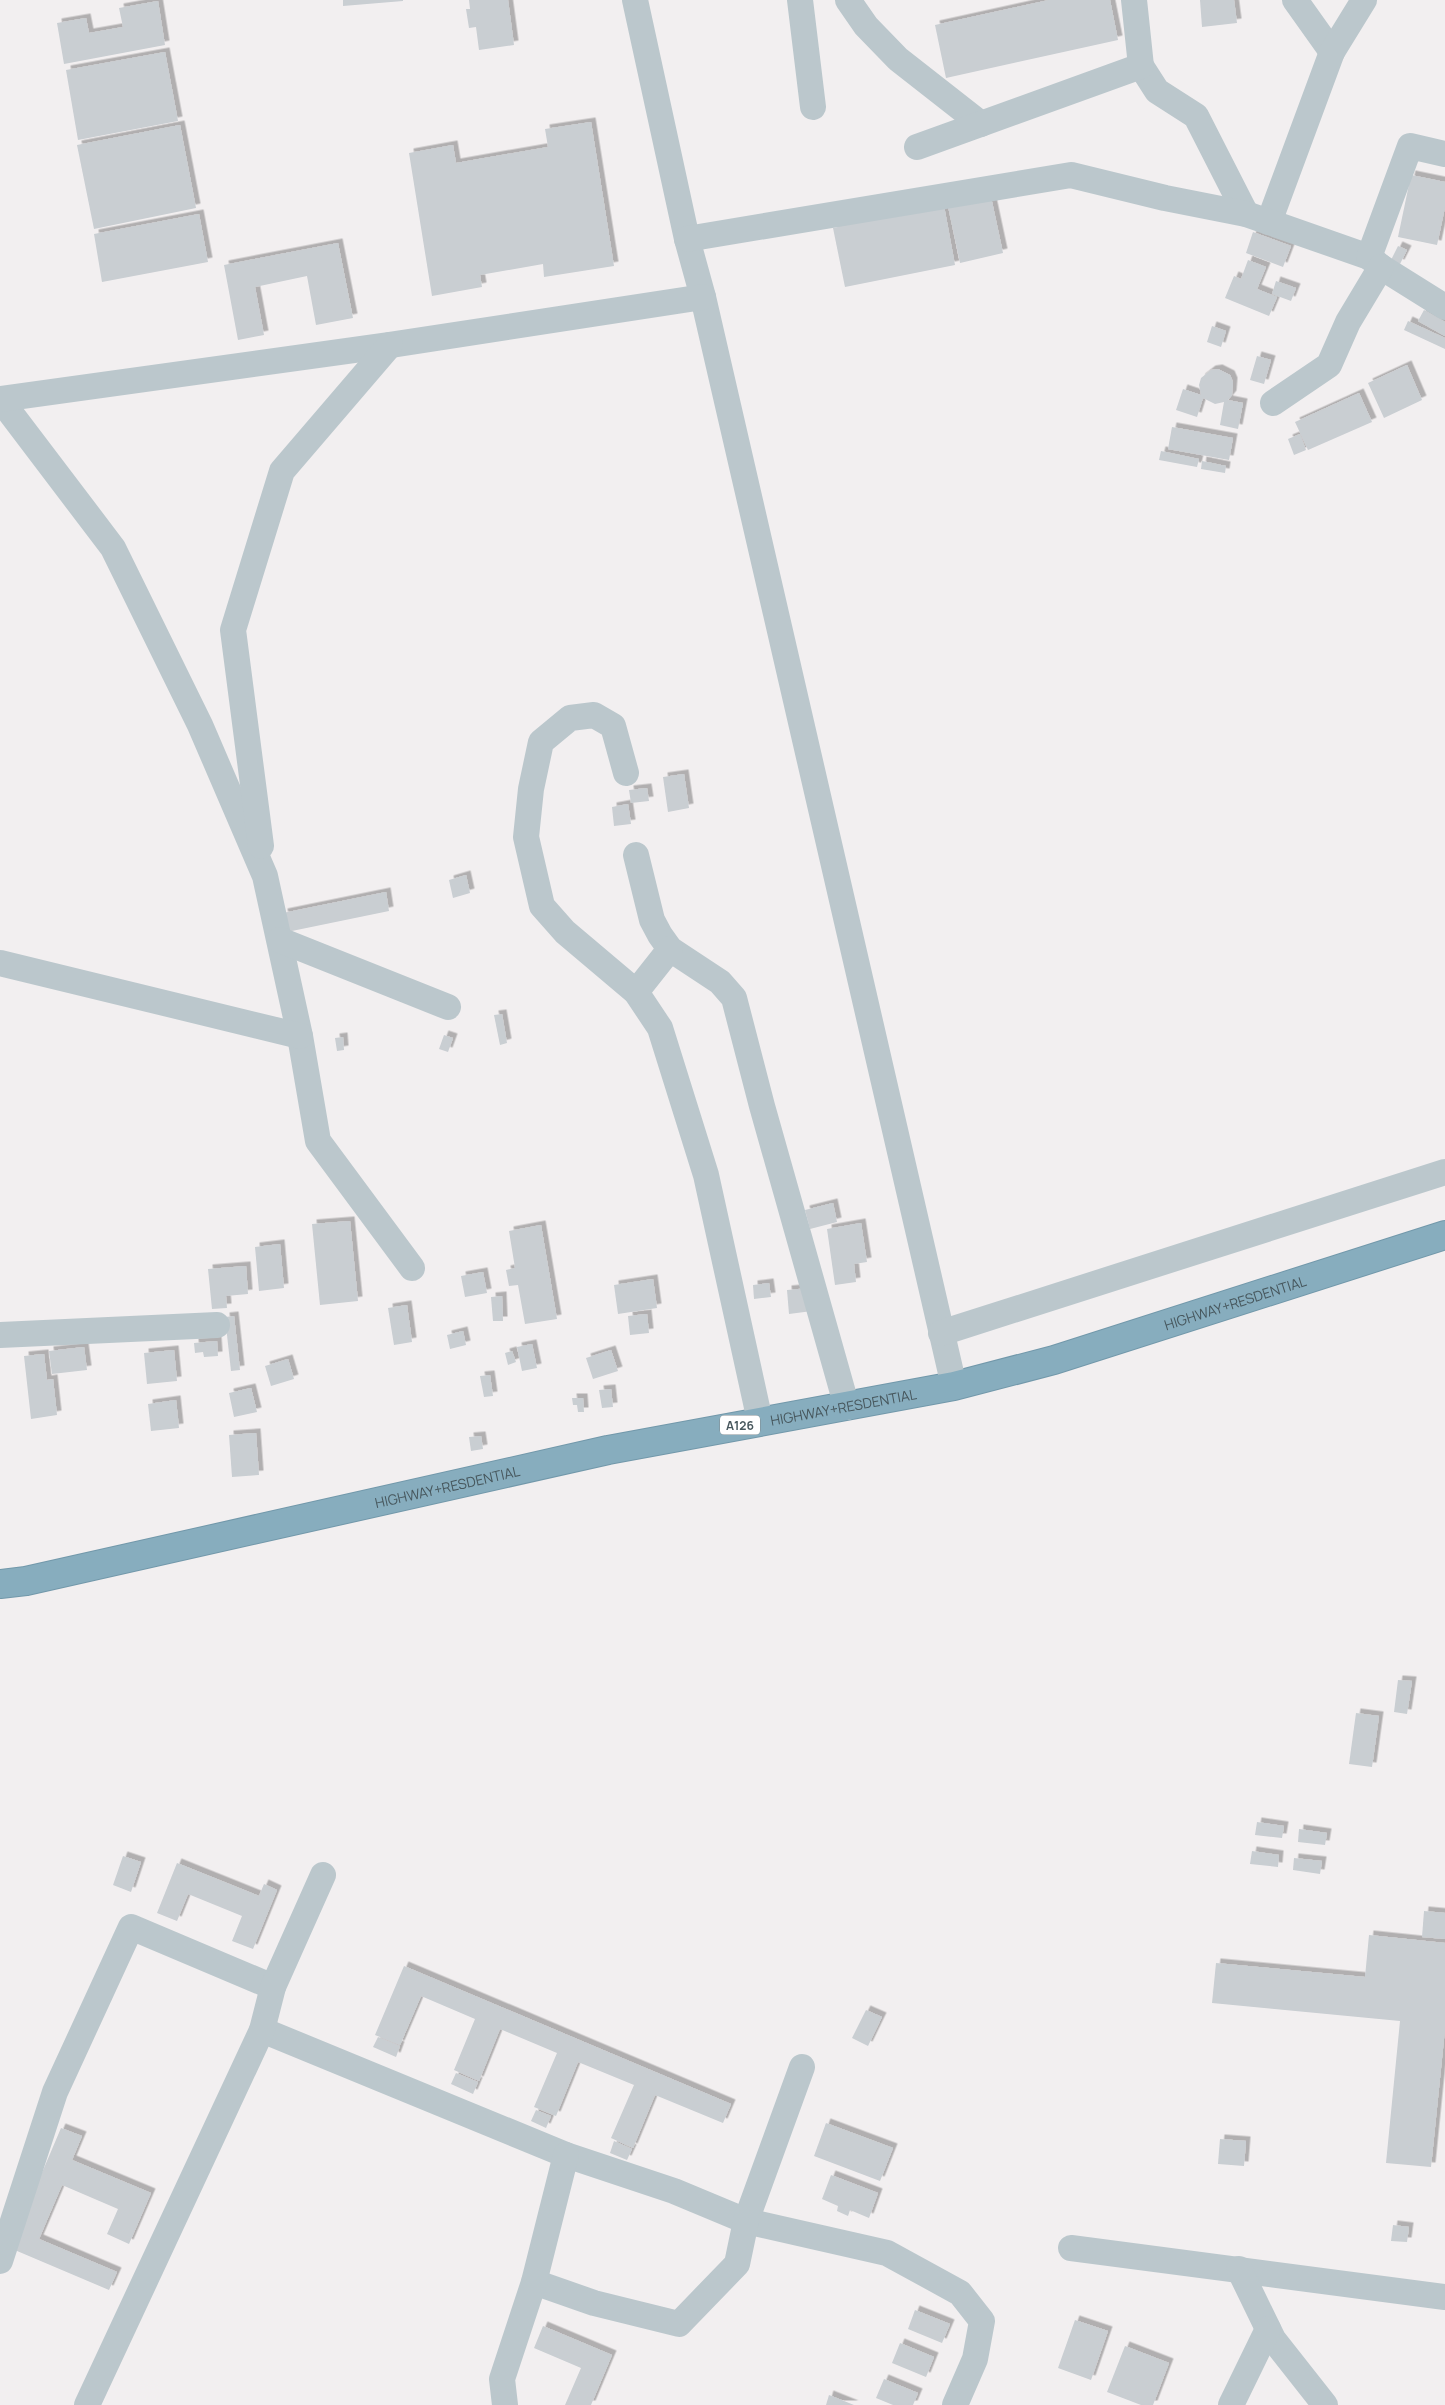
<svg xmlns="http://www.w3.org/2000/svg" width="1445" height="2405" viewBox="0 0 1445 2405" font-family="Manrope,sans-serif">
<defs>
<filter id="shadow"><feDropShadow dx="4.5" dy="-4.5" stdDeviation="0" flood-color="#0004"/></filter>
</defs>
<rect width="100%" height="100%" fill="#f2eff0"/>
<g fill="#c9ced2" filter="url(#shadow)">
<polygon points="343,0 403,0 403,1 343,6"/>
<polygon points="469,0 508,0 514,45 479,50 476,27 469,28 466,9 470,9"/>
<polygon points="1049,0 1110,0 1118,40 946,78 935,25"/>
<polygon points="1200,0 1234,0 1237,23 1202,27"/>
<polygon points="158,1 165,45 64,64 57,23 86,18 89,33 123,27 119,8"/>
<polygon points="165,52 178,121 78,140 66,70"/>
<polygon points="591,122 614,266 544,277 543,264 480,275 482,287 432,296 409,153 453,145 456,163 548,147 545,129"/>
<polygon points="180,125 196,208 94,229 77,145"/>
<polygon points="1411,175 1445,182 1445,207 1437,245 1398,237"/>
<polygon points="991,197 1003,253 960,263 948,206"/>
<polygon points="944,206 955,265 845,287 833,228"/>
<polygon points="199,214 208,262 102,282 94,234"/>
<polygon points="1253,232 1291,246 1283,267 1246,253"/>
<polygon points="338,243 353,318 316,325 307,276 255,287 264,335 238,340 224,265"/>
<polygon points="1398,246 1407,250 1400,264 1391,260"/>
<polygon points="1248,260 1266,267 1257,289 1277,297 1269,316 1225,298 1234,276 1241,279"/>
<polygon points="1276,281 1296,288 1291,301 1272,294"/>
<polygon points="1424,310 1445,322 1445,336 1418,321"/>
<polygon points="1408,321 1445,338 1445,349 1404,330"/>
<polygon points="1212,326 1226,331 1221,347 1207,342"/>
<polygon points="1257,356 1271,360 1264,384 1250,380"/>
<polygon points="1407,365 1422,400 1384,418 1368,383"/>
<polygon points="1218,369 1230,375 1233,382 1232,395 1228,400 1243,403 1238,429 1220,425 1224,402 1215,404 1203,398 1197,417 1176,410 1183,389 1201,395 1199,385 1201,378 1211,370"/>
<polygon points="1359,393 1372,422 1308,450 1295,422"/>
<polygon points="1172,427 1233,438 1229,460 1168,449"/>
<polygon points="1300,434 1306,450 1294,455 1288,439"/>
<polygon points="1161,451 1199,459 1197,467 1159,460"/>
<polygon points="1202,461 1226,466 1225,473 1201,469"/>
<polygon points="684,774 689,808 668,812 663,777"/>
<polygon points="647,788 649,801 631,803 629,790"/>
<polygon points="628,804 631,824 614,826 612,807"/>
<polygon points="466,875 470,893 453,898 449,880"/>
<polygon points="386,892 389,911 287,932 283,913"/>
<polygon points="502,1014 507,1043 500,1045 494,1015"/>
<polygon points="444,1035 453,1038 448,1052 439,1049"/>
<polygon points="343,1037 344,1050 337,1051 335,1038"/>
<polygon points="833,1203 837,1222 810,1229 805,1210"/>
<polygon points="350,1221 358,1301 320,1305 312,1224"/>
<polygon points="861,1223 867,1262 854,1264 856,1282 835,1285 827,1229"/>
<polygon points="541,1225 557,1319 525,1324 518,1285 509,1286 506,1270 515,1268 509,1231"/>
<polygon points="280,1244 284,1288 259,1291 255,1247"/>
<polygon points="246,1266 248,1294 226,1296 227,1308 212,1309 208,1269"/>
<polygon points="483,1272 487,1293 465,1297 461,1276"/>
<polygon points="653,1279 657,1308 618,1314 614,1285"/>
<polygon points="769,1283 771,1297 754,1299 753,1285"/>
<polygon points="810,1288 812,1311 789,1314 787,1290"/>
<polygon points="502,1296 503,1321 493,1321 491,1297"/>
<polygon points="407,1305 412,1342 394,1345 388,1308"/>
<polygon points="647,1314 649,1333 630,1335 628,1316"/>
<polygon points="234,1316 240,1370 231,1371 225,1317"/>
<polygon points="463,1331 466,1345 450,1349 447,1335"/>
<polygon points="217,1341 218,1356 204,1357 203,1352 195,1353 194,1343"/>
<polygon points="532,1344 537,1368 522,1371 517,1347"/>
<polygon points="84,1347 87,1370 52,1374 49,1351"/>
<polygon points="174,1350 177,1381 147,1384 144,1353"/>
<polygon points="611,1350 618,1371 593,1379 586,1358"/>
<polygon points="512,1351 516,1362 508,1365 505,1353"/>
<polygon points="44,1354 47,1380 53,1379 57,1415 31,1419 24,1356"/>
<polygon points="288,1359 294,1379 271,1386 265,1366"/>
<polygon points="490,1375 493,1396 484,1397 480,1376"/>
<polygon points="251,1388 257,1412 234,1417 229,1393"/>
<polygon points="611,1389 613,1407 602,1408 599,1390"/>
<polygon points="572,1398 583,1398 584,1412 578,1412 577,1405 573,1405"/>
<polygon points="176,1400 179,1428 151,1431 148,1404"/>
<polygon points="256,1433 259,1475 232,1477 229,1435"/>
<polygon points="481,1436 483,1449 471,1451 469,1437"/>
<polygon points="1398,1680 1412,1681 1407,1714 1394,1712"/>
<polygon points="1356,1713 1379,1716 1372,1767 1349,1764"/>
<polygon points="1257,1822 1284,1826 1282,1838 1255,1835"/>
<polygon points="1299,1829 1327,1833 1325,1845 1298,1842"/>
<polygon points="1252,1851 1279,1855 1278,1867 1250,1864"/>
<polygon points="123,1856 141,1862 131,1892 113,1885"/>
<polygon points="1294,1858 1322,1861 1320,1874 1293,1870"/>
<polygon points="177,1863 259,1896 264,1884 277,1890 253,1949 232,1941 242,1916 188,1894 177,1921 157,1913"/>
<polygon points="1424,1911 1445,1913 1445,1939 1422,1937"/>
<polygon points="1369,1935 1445,1943 1445,2029 1431,2167 1386,2163 1400,2021 1212,2003 1216,1963 1365,1977"/>
<polygon points="404,1966 731,2104 723,2123 655,2095 633,2148 611,2138 634,2085 578,2062 556,2116 534,2107 557,2053 500,2029 479,2081 454,2070 475,2019 421,1996 400,2045 375,2035"/>
<polygon points="866,2010 882,2017 868,2046 852,2038"/>
<polygon points="378,2037 400,2046 396,2057 373,2047"/>
<polygon points="456,2073 478,2082 473,2094 451,2084"/>
<polygon points="536,2110 551,2116 546,2128 531,2121"/>
<polygon points="826,2123 893,2148 880,2181 814,2156"/>
<polygon points="61,2128 82,2136 72,2160 151,2193 129,2244 107,2234 118,2209 62,2185 39,2239 117,2272 109,2290 10,2248"/>
<polygon points="1220,2139 1246,2141 1244,2166 1218,2164"/>
<polygon points="614,2141 632,2149 627,2160 610,2153"/>
<polygon points="831,2175 878,2193 869,2218 850,2210 848,2216 837,2211 838,2206 822,2199"/>
<polygon points="1393,2225 1409,2227 1407,2242 1391,2241"/>
<polygon points="915,2310 950,2324 942,2343 908,2329"/>
<polygon points="1075,2320 1108,2331 1091,2380 1058,2368"/>
<polygon points="543,2326 612,2355 591,2405 565,2405 581,2368 534,2348"/>
<polygon points="900,2343 934,2357 926,2377 892,2363"/>
<polygon points="1125,2346 1169,2363 1153,2405 1141,2405 1107,2392"/>
<polygon points="884,2379 918,2393 913,2405 893,2405 876,2398"/>
<polygon points="829,2395 854,2405 826,2405"/>
</g>
<g fill="none" stroke-linecap="round" stroke-linejoin="round">
<g stroke="#7298aa" stroke-width="30">
<g id="highway">
<path id="s1" d="M0 1584 26 1581 608 1450 954 1386 1054 1360 1445 1235"/>
</g>
</g>
<g stroke="#bbc7cc" stroke-width="26">
<polyline points="635,0 687,239 703,297 954,1386"/>
<polyline points="800,0 813,107"/>
<polyline points="848,0 866,26 898,59 981,124"/>
<polyline points="1295,0 1332,52"/>
<polyline points="1141,66 1157,91 1196,116 1246,214"/>
<polyline points="917,147 1141,66 1134,0"/>
<polyline points="1269,222 1332,52 1364,0"/>
<polyline points="687,239 1071,175 1165,198 1246,214 1369,257 1381,267 1445,307"/>
<polyline points="1369,257 1410,146 1445,154"/>
<polyline points="0,399 113,548 200,725 265,876 300,1036 318,1141 412,1268"/>
<polyline points="0,399 390,345 703,297"/>
<polyline points="1273,403 1329,365 1348,322 1381,267"/>
<polyline points="626,773 613,726 594,715 570,718 541,742 531,789 526,837 542,906 565,932 636,992 660,1028 706,1175 760,1421"/>
<polyline points="261,846 233,630 282,471 390,345"/>
<polyline points="636,855 652,920 660,935 670,949 720,982 734,998 762,1106 847,1407"/>
<polyline points="280,940 448,1007"/>
<polyline points="0,963 300,1036"/>
<polyline points="636,992 670,949"/>
<polyline points="941,1333 1445,1172"/>
<polyline points="0,1335 217,1325"/>
<polyline points="262,2030 566,2155 674,2191 746,2221 887,2253 960,2293 982,2321 975,2359 955,2405"/>
<polyline points="1071,2248 1445,2297"/>
<polyline points="0,2261 55,2092 131,1927 273,1987"/>
<polyline points="1239,2269 1273,2339 1325,2405"/>
<polyline points="534,2282 594,2303 679,2324 737,2264 746,2221 802,2067"/>
<polyline points="87,2405 262,2030 273,1987 323,1875"/>
<polyline points="505,2405 502,2379 534,2282 566,2155"/>
<polyline points="1231,2405 1268,2329"/>
</g>
<use href="#highway" stroke="#87adbe" stroke-width="28"/>
</g>
<g text-anchor="middle" dominant-baseline="central" stroke-width="5" stroke-linejoin="round" paint-order="stroke">
<rect fill="#fff" stroke="#7e898e" stroke-width="1" x="720" y="1415.5" width="40" height="19" rx="4"/>
<g font-size="12" font-weight="bold" fill="#47575d">
<text x="740" y="1425">A126</text>
</g>
<g font-size="14" fill="#47575d" stroke="#fff">
<text stroke="none"><textPath href="#s1" startOffset="1268">HIGHWAY+RESDENTIAL</textPath></text>
<text stroke="none"><textPath href="#s1" startOffset="862">HIGHWAY+RESDENTIAL</textPath></text>
<text stroke="none"><textPath href="#s1" startOffset="458">HIGHWAY+RESDENTIAL</textPath></text>
</g>
</g>
</svg>
